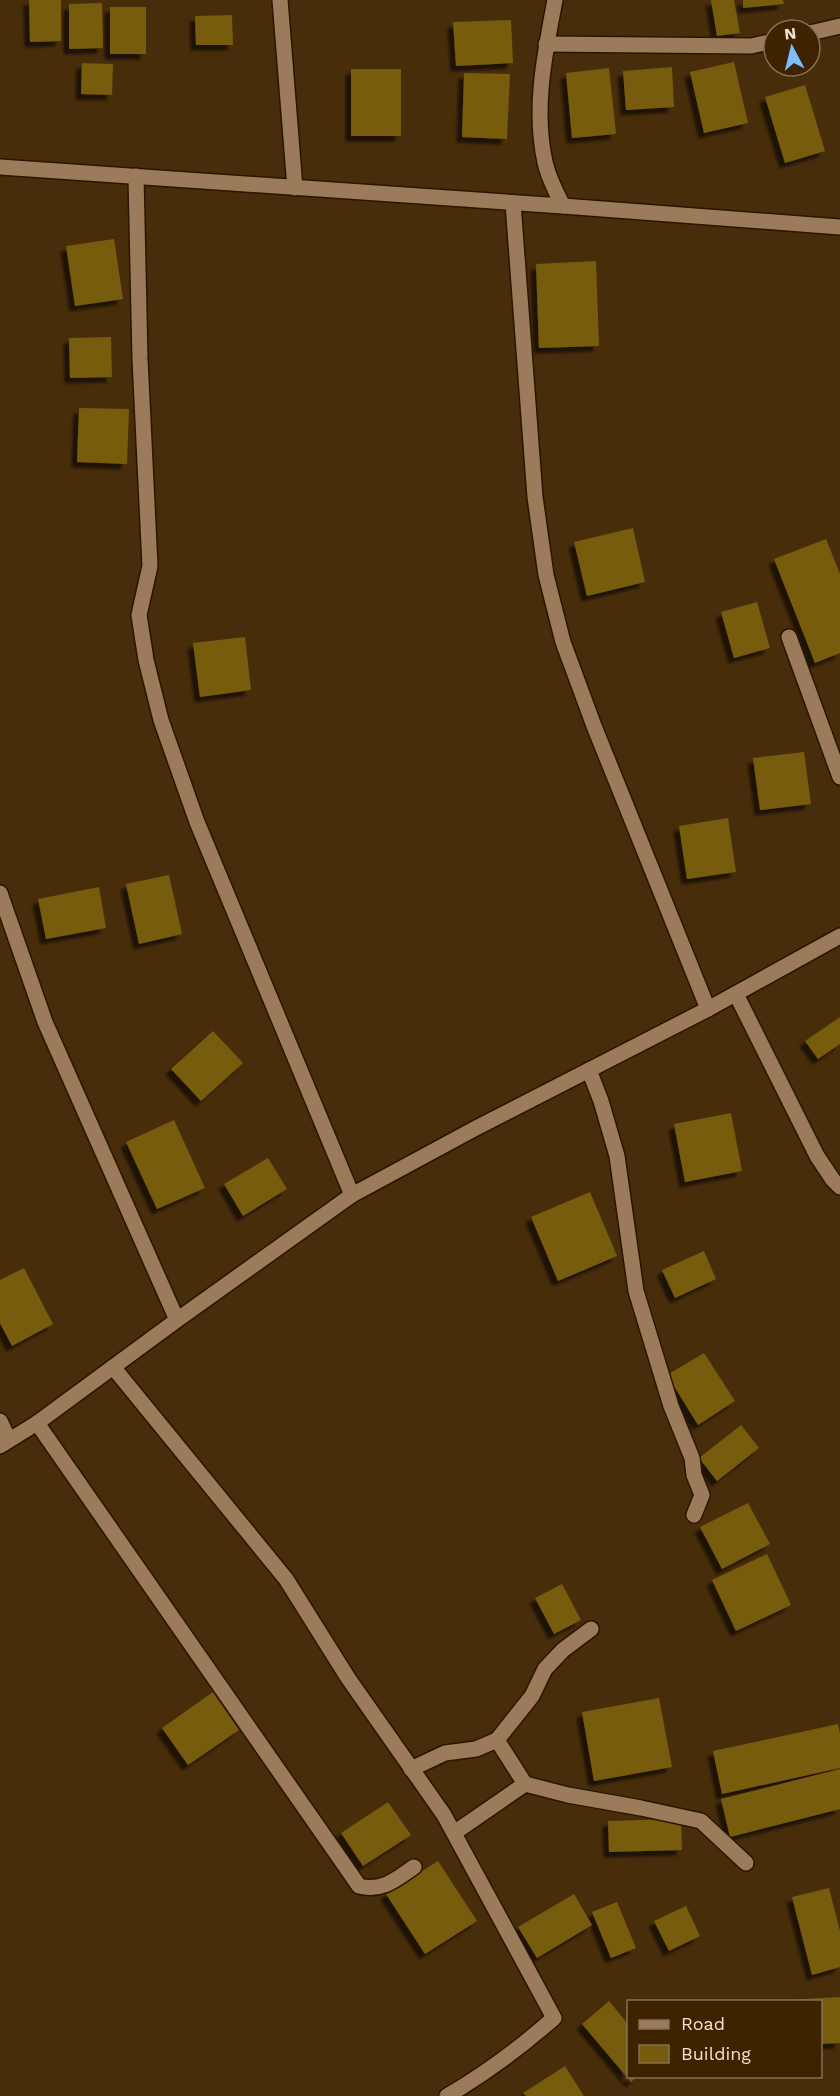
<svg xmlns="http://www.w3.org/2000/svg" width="840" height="2096" viewBox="0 0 840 2096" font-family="'Work Sans',sans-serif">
<defs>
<filter id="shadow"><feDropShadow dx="-5.5" dy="5.5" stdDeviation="1.5" flood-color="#0009"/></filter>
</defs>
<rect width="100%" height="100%" fill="#482d0b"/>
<g fill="#775b0d" filter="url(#shadow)">
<polygon points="29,0 61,0 61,41 30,42"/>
<polygon points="711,0 734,0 740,33 717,36"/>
<polygon points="743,0 783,0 784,4 743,8"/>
<polygon points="102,3 103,48 69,49 69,4"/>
<rect x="110" y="7" width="36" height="47"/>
<polygon points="232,15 233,45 196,45 195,16"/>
<polygon points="511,20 513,63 456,66 453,22"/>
<polygon points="734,62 748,123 704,133 690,72"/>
<polygon points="82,63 113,64 112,95 81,94"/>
<polygon points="672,67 674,107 626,110 623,71"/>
<polygon points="609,68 616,134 572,138 566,73"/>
<rect x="351" y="69" width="50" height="67"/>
<polygon points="464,73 510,74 507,139 462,137"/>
<polygon points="805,85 825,151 785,163 765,97"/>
<polygon points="114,239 123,299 75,306 66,246"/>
<polygon points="596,261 599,346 539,348 536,264"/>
<polygon points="111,337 112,377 70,378 69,338"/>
<polygon points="79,408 129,409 127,464 77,462"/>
<polygon points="633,528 645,582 587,596 574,542"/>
<polygon points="826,539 840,574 840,653 815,663 774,559"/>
<polygon points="757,602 770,648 734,658 721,612"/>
<polygon points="245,637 251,690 200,697 193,643"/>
<polygon points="804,752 811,804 760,810 753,758"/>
<polygon points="728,818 736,872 687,879 679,826"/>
<polygon points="169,875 182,934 139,944 126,884"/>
<polygon points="99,887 106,928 46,939 38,899"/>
<polygon points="840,1017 840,1044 818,1059 805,1041"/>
<polygon points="213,1031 243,1063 201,1101 171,1069"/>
<polygon points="731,1113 742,1171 685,1182 674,1124"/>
<polygon points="174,1120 205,1188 157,1209 126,1142"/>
<polygon points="268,1158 287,1189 243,1216 224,1184"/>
<polygon points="590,1192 617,1256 558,1281 531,1217"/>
<polygon points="704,1251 716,1279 675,1298 662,1270"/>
<polygon points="24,1268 53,1324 12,1346 0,1323 0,1280"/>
<polygon points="704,1353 735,1401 698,1425 667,1375"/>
<polygon points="741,1425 759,1448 717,1481 699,1458"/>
<polygon points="748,1503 770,1544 722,1569 700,1527"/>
<polygon points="767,1554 791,1605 736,1631 712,1580"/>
<polygon points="562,1584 581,1620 554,1634 535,1598"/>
<polygon points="213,1692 239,1730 188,1765 162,1728"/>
<polygon points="659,1698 672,1767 594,1781 582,1712"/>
<polygon points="838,1724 840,1733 840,1768 722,1794 713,1751"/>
<polygon points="840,1769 840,1809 730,1837 721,1799"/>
<polygon points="388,1802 411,1835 363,1866 341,1833"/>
<polygon points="681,1819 682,1850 609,1852 608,1821"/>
<polygon points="438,1861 477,1921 425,1954 386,1894"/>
<polygon points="829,1888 840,1931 840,1967 812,1975 792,1897"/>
<polygon points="574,1894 592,1925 537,1958 518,1927"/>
<polygon points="617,1902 636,1948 611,1958 592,1912"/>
<polygon points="686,1906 700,1936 669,1951 654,1921"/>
<polygon points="840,1997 840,2043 820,2044 820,2002 789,2002 788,2000"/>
<polygon points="609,2001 628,2024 628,2076 638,2076 631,2082 582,2024"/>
<polygon points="565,2066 584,2096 526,2096 523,2093"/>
</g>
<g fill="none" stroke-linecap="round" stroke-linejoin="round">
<g stroke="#2a1600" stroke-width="18">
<g id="street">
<polyline points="280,0 295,188"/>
<path d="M555 0C545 53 533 108 545 162 548 177 556 192 563 206"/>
<polyline points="810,33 840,26"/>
<polyline points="546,44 751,46 774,41"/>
<polyline points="136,176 140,359 150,566 139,615 146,660 161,720 197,822 352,1195"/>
<polyline points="513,203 535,497 546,575 563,642 594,726 708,1009"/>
<polyline points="789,637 840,777"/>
<polyline points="0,893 45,1022 177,1320"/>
<polyline points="736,994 817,1156 833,1180 840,1187"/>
<polyline points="589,1070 601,1101 617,1156 636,1291 671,1406 692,1458 694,1475 702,1495 694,1515"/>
<path d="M113 1367 286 1579 348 1678 444 1815 554 2018C521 2047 485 2074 447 2096"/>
<polyline points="0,1421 9,1440"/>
<path d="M37 1423 359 1886C382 1892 395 1880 414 1867"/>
<polyline points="0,1446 37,1423 177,1320 352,1195 476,1128 708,1009 840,936"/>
<polyline points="497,1740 532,1696 545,1669 563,1650 591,1629"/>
<polyline points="411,1769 445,1753 476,1749 497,1740 525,1784 568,1795 641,1808 701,1821 746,1863"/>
<polyline points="454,1833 525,1784"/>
</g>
</g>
<g stroke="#2a1600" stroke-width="18">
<polyline id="secondary" points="0,167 563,206 840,227"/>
</g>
<use href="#street" stroke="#9b7b5a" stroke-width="15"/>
<use href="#secondary" stroke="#9b7b5a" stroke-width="15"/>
</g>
<rect x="627" y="2000" width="195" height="78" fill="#3e2301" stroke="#866f53" stroke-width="1.5"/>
<rect x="639" y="2020" width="30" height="9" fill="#9b7b5a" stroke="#866f53" stroke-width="1.5"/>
<text x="681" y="2030" font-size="18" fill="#f3e1cf">Road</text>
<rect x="639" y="2045" width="30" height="18" fill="#775b0d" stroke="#866f53" stroke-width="1.5"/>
<text x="681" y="2060" font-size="18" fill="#f3e1cf">Building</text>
<g transform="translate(792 48) rotate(353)"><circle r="28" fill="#3e2301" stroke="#866f53" stroke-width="1.5"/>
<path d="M0-4.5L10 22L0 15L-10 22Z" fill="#7dbef9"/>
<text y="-9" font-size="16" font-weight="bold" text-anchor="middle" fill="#f3e1cf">N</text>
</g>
</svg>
